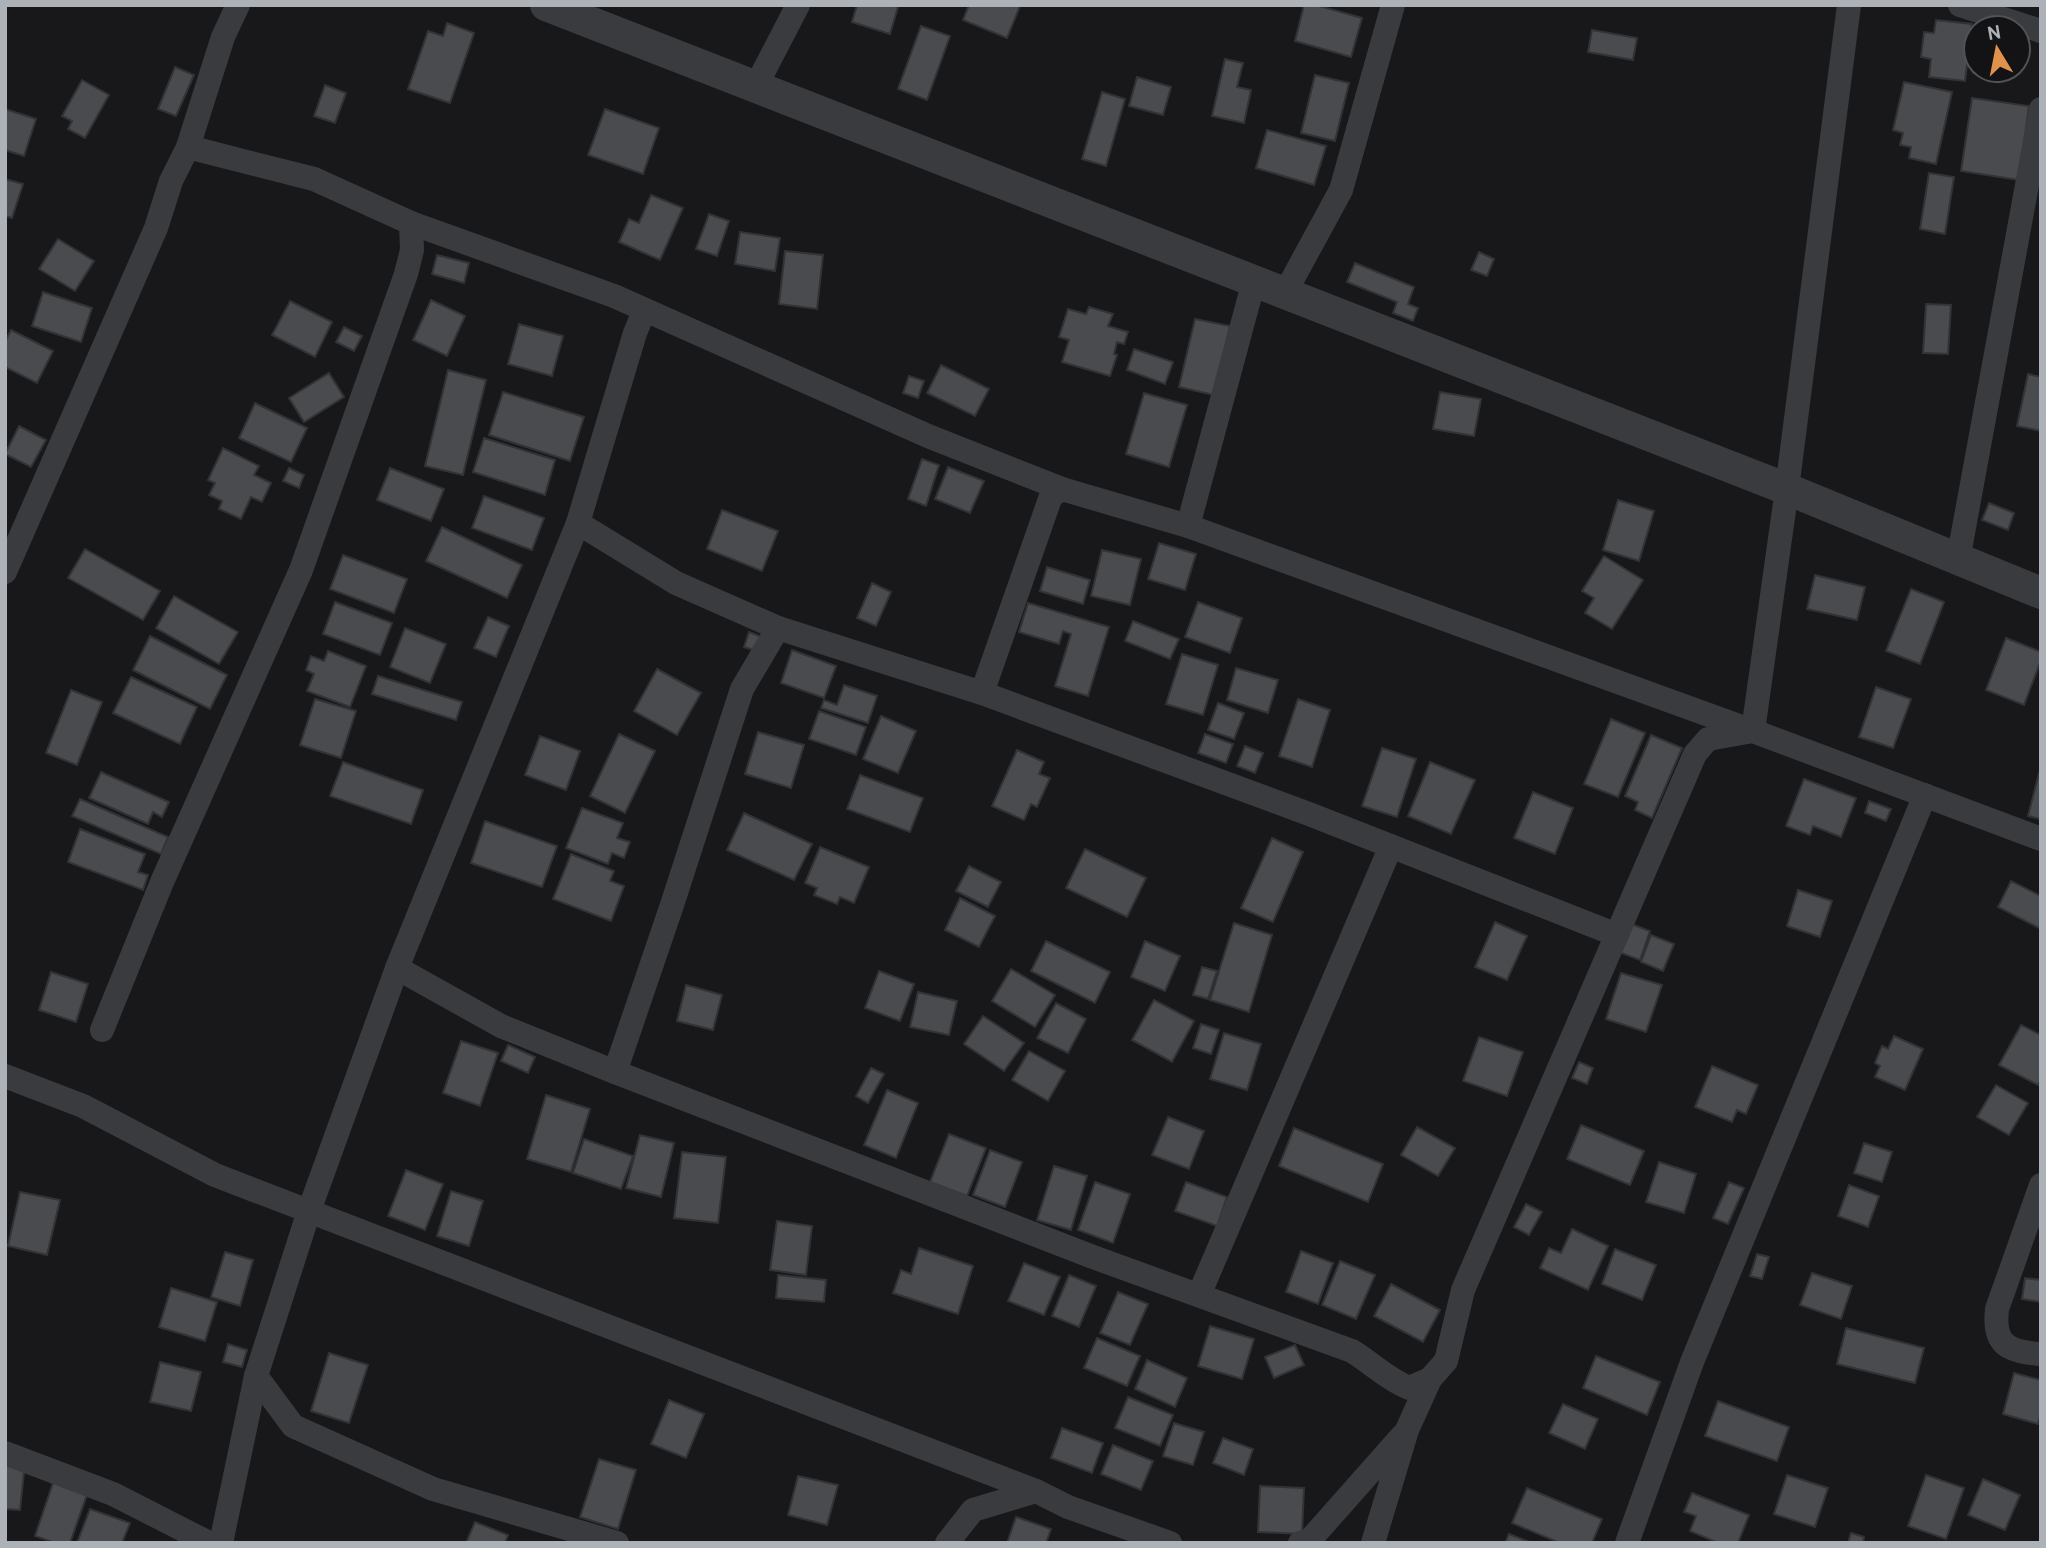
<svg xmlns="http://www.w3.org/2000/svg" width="2046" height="1548" viewBox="0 0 2046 1548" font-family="Overpass,sans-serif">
<rect width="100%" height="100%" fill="#18181a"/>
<g fill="#4a4b4e" stroke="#323335" stroke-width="2">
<polygon points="857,5 891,5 898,7 890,34 852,22"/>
<polygon points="969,5 1018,5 1020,6 1007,38 963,20"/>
<polygon points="1304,5 1316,5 1362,18 1351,57 1295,41"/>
<polygon points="1936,20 1972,24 1965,81 1929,77 1931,59 1921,57 1924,32 1934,33"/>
<polygon points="447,23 474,33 450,103 408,89 428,31 443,36"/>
<polygon points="921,26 950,36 927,100 898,89"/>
<polygon points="1592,30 1637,38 1633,60 1588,52"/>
<polygon points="1225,59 1243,63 1237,87 1251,90 1244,123 1212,116"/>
<polygon points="175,67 194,75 176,116 158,109"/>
<polygon points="1315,75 1349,83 1335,141 1301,133"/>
<polygon points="1137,77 1171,87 1163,115 1129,106"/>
<polygon points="82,80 109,95 85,138 68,129 72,121 62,116"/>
<polygon points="1904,82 1952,92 1936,164 1909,158 1911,147 1900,145 1903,133 1893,130"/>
<polygon points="325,85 346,93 335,123 314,116"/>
<polygon points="1102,92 1125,99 1106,166 1082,159"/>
<polygon points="1972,98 2029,106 2019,180 1961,171"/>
<polygon points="5,109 36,119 24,156 5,150"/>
<polygon points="605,109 659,128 643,174 588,155"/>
<polygon points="1267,130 1326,146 1314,185 1256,168"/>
<polygon points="1929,173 1954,177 1945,234 1920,229"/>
<polygon points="5,179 23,184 12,218 5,216"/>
<polygon points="651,195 683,208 660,260 619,242 629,219 639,223"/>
<polygon points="709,214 729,221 717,256 696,249"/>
<polygon points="740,232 780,238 775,271 735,264"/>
<polygon points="58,239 94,261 75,291 39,269"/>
<polygon points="785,251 823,255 817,309 779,304"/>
<polygon points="1479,252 1494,259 1487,276 1471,270"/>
<polygon points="437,255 469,263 464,283 432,274"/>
<polygon points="1355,263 1414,287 1408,304 1418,308 1413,321 1393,313 1397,302 1347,282"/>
<polygon points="43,292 92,308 81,342 32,326"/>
<polygon points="431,300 465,316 447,356 413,340"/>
<polygon points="290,301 332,322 315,357 272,335"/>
<polygon points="1926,304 1951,305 1948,354 1923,353"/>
<polygon points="1089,307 1113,314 1108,326 1128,332 1124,344 1117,342 1114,354 1117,355 1110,376 1062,362 1069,340 1059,337 1068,309 1086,314"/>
<polygon points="1195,319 1230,326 1214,395 1179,387"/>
<polygon points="519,324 563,336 552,376 508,364"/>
<polygon points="344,327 362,336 354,351 336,342"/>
<polygon points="11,330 53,351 37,383 5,367 5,342"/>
<polygon points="1134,349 1173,362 1165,384 1127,370"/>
<polygon points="941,365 989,389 975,416 927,393"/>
<polygon points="448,370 486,380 463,475 425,466"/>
<polygon points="329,373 344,397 304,422 289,398"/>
<polygon points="2028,374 2041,377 2041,431 2017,426"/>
<polygon points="909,376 924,381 918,398 903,393"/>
<polygon points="503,392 584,417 570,461 489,435"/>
<polygon points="1440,392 1481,399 1474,436 1433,429"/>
<polygon points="1144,393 1187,405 1169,467 1126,454"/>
<polygon points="255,403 307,428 291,462 239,438"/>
<polygon points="19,426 46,440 31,467 5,454"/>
<polygon points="484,438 555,460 545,495 473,472"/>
<polygon points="223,448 259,466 254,475 271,483 262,502 251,497 241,519 219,509 222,501 209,495 215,483 208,480"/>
<polygon points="922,459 939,465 926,506 908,499"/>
<polygon points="948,467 984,481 970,513 935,499"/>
<polygon points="289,468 304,475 299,488 283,481"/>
<polygon points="390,468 444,489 431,521 377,500"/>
<polygon points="484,496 544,518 532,550 472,528"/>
<polygon points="1618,500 1654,511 1639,561 1603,550"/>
<polygon points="1989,503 2014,513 2008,530 1982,520"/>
<polygon points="722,510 778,531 762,571 707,549"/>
<polygon points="442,527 522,565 507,598 426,561"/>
<polygon points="1159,543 1196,554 1185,590 1148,579"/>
<polygon points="85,549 160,591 143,620 68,578"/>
<polygon points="1102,550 1141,559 1130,605 1091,596"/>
<polygon points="343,555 407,579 394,613 330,589"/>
<polygon points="1604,556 1643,580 1612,629 1585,613 1594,598 1582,591"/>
<polygon points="1047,567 1090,580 1083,604 1040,591"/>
<polygon points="1815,575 1865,587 1857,620 1807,609"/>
<polygon points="872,583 891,592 876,626 857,618"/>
<polygon points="1911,589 1944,602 1920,664 1886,651"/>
<polygon points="174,596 238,632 219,664 156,628"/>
<polygon points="335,602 392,623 380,655 323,634"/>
<polygon points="1198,602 1242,618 1230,653 1185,637"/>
<polygon points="1028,603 1109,627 1088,696 1055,686 1071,634 1063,631 1059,644 1019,632"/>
<polygon points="488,617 509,626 496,657 474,648"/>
<polygon points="1133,621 1179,639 1170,659 1125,641"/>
<polygon points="405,628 446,644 430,683 390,667"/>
<polygon points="749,632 762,637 757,651 744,647"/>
<polygon points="150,636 227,675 210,709 133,670"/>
<polygon points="2006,638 2041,652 2041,660 2024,705 1986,690"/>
<polygon points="792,650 836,666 824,698 781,683"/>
<polygon points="328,651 366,666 350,707 307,691 314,674 306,670 311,656 324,661"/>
<polygon points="1182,654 1218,665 1203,715 1166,704"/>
<polygon points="1236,668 1278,680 1268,713 1227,700"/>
<polygon points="657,669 701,693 677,735 634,711"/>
<polygon points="378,676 462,702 456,720 372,694"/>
<polygon points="131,677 197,707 180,744 113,713"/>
<polygon points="844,685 877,696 868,723 821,708 824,700 837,705"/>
<polygon points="1876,687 1911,699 1893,748 1859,737"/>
<polygon points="71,690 102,702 77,765 46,753"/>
<polygon points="315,699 356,711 341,758 300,745"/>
<polygon points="1298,699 1330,710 1312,767 1279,756"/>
<polygon points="1218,703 1244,713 1234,739 1208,730"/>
<polygon points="819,711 866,727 856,755 809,739"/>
<polygon points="881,716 916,731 898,773 863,759"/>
<polygon points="1611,719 1645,733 1618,797 1584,784"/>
<polygon points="758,732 804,745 791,788 745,774"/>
<polygon points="619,734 655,751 625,813 590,796"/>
<polygon points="1205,734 1233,744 1226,763 1198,753"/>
<polygon points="1651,735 1682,748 1652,818 1635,810 1638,802 1625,796"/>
<polygon points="540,736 580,751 566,790 525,775"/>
<polygon points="1245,746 1263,753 1255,773 1237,766"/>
<polygon points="1382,748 1416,759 1397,817 1362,806"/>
<polygon points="1017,750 1044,762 1039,774 1050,778 1037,807 1031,804 1024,820 992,806"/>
<polygon points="343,762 423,790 411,824 330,796"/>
<polygon points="1430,762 1475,780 1451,834 1408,816"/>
<polygon points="101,772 169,802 162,817 153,812 148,824 89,798"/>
<polygon points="2039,773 2041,773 2041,819 2028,816"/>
<polygon points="860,775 923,798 910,832 847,809"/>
<polygon points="1804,779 1856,798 1841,837 1813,826 1810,835 1786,826"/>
<polygon points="1533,792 1573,808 1555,854 1514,838"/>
<polygon points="80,799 168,837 161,854 72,816"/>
<polygon points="1869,801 1891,809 1886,821 1865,813"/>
<polygon points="582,808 623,823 617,838 630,842 624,858 612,853 608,864 566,848"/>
<polygon points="744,813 812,844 794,880 727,850"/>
<polygon points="485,821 557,846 542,887 471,863"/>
<polygon points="80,829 145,854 138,872 148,875 143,890 68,862"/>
<polygon points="1272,838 1303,852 1273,922 1241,908"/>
<polygon points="820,847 869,867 854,903 840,897 837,904 814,895 817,888 805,883"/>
<polygon points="1085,849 1146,878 1127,917 1066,888"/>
<polygon points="571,854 614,871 610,881 624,886 611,921 553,899"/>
<polygon points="969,866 1001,882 988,907 956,891"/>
<polygon points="2011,881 2041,896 2041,924 2039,928 1998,907"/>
<polygon points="1798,890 1832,901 1820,937 1787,926"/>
<polygon points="960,898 995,916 979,947 945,930"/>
<polygon points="1495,922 1527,936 1507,980 1475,967"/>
<polygon points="1234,923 1272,935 1249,1012 1210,1000"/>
<polygon points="1631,924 1650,931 1640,960 1621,953"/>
<polygon points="1651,935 1674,944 1663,971 1641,962"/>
<polygon points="1046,941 1110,972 1095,1003 1031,971"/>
<polygon points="1145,941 1180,956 1165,991 1131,977"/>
<polygon points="1202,967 1217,971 1208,999 1193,995"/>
<polygon points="1011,969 1055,995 1035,1027 992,1001"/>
<polygon points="879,971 914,984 900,1021 865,1008"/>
<polygon points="51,972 88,984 76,1022 39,1010"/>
<polygon points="1621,973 1662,985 1646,1032 1606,1019"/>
<polygon points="686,985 722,995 713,1030 677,1021"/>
<polygon points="918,992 957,1001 949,1035 910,1027"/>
<polygon points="1154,1000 1194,1021 1172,1062 1132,1040"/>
<polygon points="1056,1003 1086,1019 1068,1053 1037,1038"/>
<polygon points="983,1016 1024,1043 1004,1071 964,1044"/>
<polygon points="1201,1024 1219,1030 1211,1054 1193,1048"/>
<polygon points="2021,1025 2041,1035 2041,1080 2038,1085 1999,1065"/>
<polygon points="1224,1033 1261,1044 1247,1090 1210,1079"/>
<polygon points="1894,1036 1923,1049 1905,1090 1875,1077 1880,1066 1875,1063 1882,1046 1888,1049"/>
<polygon points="1479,1037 1523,1052 1507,1096 1463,1081"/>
<polygon points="461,1041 498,1053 480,1106 443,1093"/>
<polygon points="508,1045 535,1057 528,1073 501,1061"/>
<polygon points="1029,1051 1065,1071 1048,1101 1012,1080"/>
<polygon points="1579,1062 1593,1068 1587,1084 1572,1078"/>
<polygon points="1712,1066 1758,1085 1746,1114 1737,1110 1732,1122 1695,1107"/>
<polygon points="871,1068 884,1074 868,1103 856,1096"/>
<polygon points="1996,1085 2028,1103 2009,1135 1977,1117"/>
<polygon points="887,1090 918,1103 896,1158 864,1145"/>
<polygon points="546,1095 590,1109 571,1172 527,1159"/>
<polygon points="1168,1117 1204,1131 1189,1169 1152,1155"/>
<polygon points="1581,1125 1644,1151 1630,1185 1567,1159"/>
<polygon points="1417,1127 1455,1148 1438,1176 1401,1155"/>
<polygon points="1294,1128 1383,1164 1368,1202 1279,1166"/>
<polygon points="949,1134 986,1148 967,1196 930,1182"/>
<polygon points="640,1135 674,1143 661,1197 626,1188"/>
<polygon points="584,1139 633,1156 621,1189 573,1173"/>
<polygon points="1864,1143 1892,1152 1882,1182 1854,1173"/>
<polygon points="990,1150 1022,1162 1005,1207 973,1195"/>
<polygon points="682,1152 726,1157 718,1223 674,1218"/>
<polygon points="1659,1162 1696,1174 1684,1213 1646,1202"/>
<polygon points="1054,1166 1087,1176 1071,1230 1037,1220"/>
<polygon points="406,1170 443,1184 425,1230 388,1216"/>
<polygon points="1095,1182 1130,1194 1113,1243 1078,1230"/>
<polygon points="1186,1182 1227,1197 1217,1226 1175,1211"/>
<polygon points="1729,1182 1744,1188 1728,1224 1713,1218"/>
<polygon points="1849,1185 1879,1196 1868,1227 1838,1216"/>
<polygon points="451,1191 483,1201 469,1246 437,1236"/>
<polygon points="20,1192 60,1200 47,1255 8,1246"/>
<polygon points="1526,1204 1542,1212 1529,1235 1514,1227"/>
<polygon points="777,1221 812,1226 806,1275 770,1270"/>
<polygon points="1572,1229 1608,1246 1588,1290 1540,1268 1549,1248 1561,1253"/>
<polygon points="919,1248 973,1266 958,1314 893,1293 901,1270 911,1274"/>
<polygon points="1615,1249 1656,1265 1642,1300 1602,1284"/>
<polygon points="1301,1251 1333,1263 1318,1304 1286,1292"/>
<polygon points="225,1252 253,1260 240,1306 211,1297"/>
<polygon points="1757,1254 1769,1257 1762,1279 1750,1276"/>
<polygon points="1340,1261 1375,1275 1356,1319 1322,1305"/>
<polygon points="1024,1263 1060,1277 1044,1315 1008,1301"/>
<polygon points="1812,1273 1852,1286 1841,1319 1800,1305"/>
<polygon points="778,1275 826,1280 824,1302 776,1298"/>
<polygon points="1069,1275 1096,1286 1079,1327 1052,1316"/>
<polygon points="2025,1278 2041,1280 2041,1302 2022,1299"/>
<polygon points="1391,1284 1440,1310 1423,1342 1374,1316"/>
<polygon points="171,1288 217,1302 205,1341 159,1327"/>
<polygon points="1118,1292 1148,1304 1130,1345 1100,1333"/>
<polygon points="1210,1326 1254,1339 1242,1379 1198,1366"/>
<polygon points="1846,1328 1924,1348 1915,1383 1837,1364"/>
<polygon points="1097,1338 1140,1356 1127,1386 1084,1368"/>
<polygon points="228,1344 247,1350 242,1367 223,1362"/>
<polygon points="1295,1345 1304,1365 1274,1378 1265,1357"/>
<polygon points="329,1353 368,1365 349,1423 311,1411"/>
<polygon points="1596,1356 1660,1382 1647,1415 1583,1388"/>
<polygon points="1147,1360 1187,1378 1175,1407 1135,1389"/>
<polygon points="160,1362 201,1372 191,1411 150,1402"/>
<polygon points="2014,1373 2041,1380 2041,1413 2038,1424 2003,1414"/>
<polygon points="1128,1397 1173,1415 1160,1446 1115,1428"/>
<polygon points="669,1400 704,1414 686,1458 651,1444"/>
<polygon points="1718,1401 1789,1427 1777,1461 1705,1436"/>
<polygon points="1563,1404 1598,1419 1585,1449 1549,1433"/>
<polygon points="1174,1423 1204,1432 1193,1465 1163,1456"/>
<polygon points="1062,1428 1103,1443 1092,1473 1051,1458"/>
<polygon points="1223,1438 1253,1449 1244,1475 1213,1463"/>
<polygon points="1113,1445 1153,1461 1141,1490 1101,1474"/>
<polygon points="599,1459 636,1470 618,1529 580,1517"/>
<polygon points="5,1461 25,1463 20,1510 5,1509"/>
<polygon points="1787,1475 1828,1488 1815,1527 1774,1514"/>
<polygon points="1926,1475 1964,1488 1946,1539 1908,1526"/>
<polygon points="798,1476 838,1485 827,1525 788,1515"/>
<polygon points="55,1477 89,1489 70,1543 55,1543 35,1536"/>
<polygon points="1983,1479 2020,1495 2005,1530 1968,1515"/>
<polygon points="1260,1486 1304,1488 1302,1534 1258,1532"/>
<polygon points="1527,1488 1602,1519 1592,1543 1560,1543 1512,1523"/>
<polygon points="1692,1493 1749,1515 1738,1543 1718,1543 1690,1531 1696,1516 1684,1512"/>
<polygon points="90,1509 130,1523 122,1543 77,1543"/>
<polygon points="1016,1517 1051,1529 1046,1543 1007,1543"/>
<polygon points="475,1522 508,1535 505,1543 466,1543"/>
<polygon points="1851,1533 1864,1537 1863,1543 1848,1543"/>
<polygon points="1509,1534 1532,1543 1505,1543"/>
</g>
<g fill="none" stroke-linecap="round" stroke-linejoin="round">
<g stroke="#393b3e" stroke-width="24">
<polyline points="1960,5 2041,31"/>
<polyline points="755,88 798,5"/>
<polyline points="188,147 314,179 411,223 614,296 928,436 1062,489"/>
<polyline points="1285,293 1341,190 1393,5"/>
<polyline points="578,523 676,583 778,628"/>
<polyline points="1188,526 1254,281"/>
<polyline points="1958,560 2041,109"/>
<polyline points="5,572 156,228 171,181 188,147 223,37 238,5"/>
<polyline points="982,693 1051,496 1062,489 1188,526 1753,731 1787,489 1849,5"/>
<polyline points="397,968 501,1026 615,1072 672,905 742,689 778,628 982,693 1309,814 1617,935"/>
<polyline points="102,1030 162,882 301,570 406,274 412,250 411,223"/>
<path d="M615 1072 1093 1257 1352 1351C1373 1364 1387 1379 1409 1388L1430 1379 1446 1361 1463 1290 1695 754 1708 739 1753 731 2041 839"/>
<polyline points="5,1076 83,1106 215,1175 1036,1491"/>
<path d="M2041 1185 1997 1309C1993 1344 2007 1352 2041 1354"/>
<polyline points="1199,1295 1391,846"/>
<polyline points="256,1376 293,1426 433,1489 617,1543"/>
<polyline points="5,1453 113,1494 209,1543"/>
<polyline points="221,1543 256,1376 309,1211 397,968 578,523 635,333 644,311"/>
<polyline points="947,1543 973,1510 1036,1491 1068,1507 1170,1543"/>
<polyline points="1300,1543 1309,1541 1402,1436"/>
<polyline points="1373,1543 1407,1430 1430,1379"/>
<polyline points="1627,1543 1692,1362 1925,795"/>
</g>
<polyline stroke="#393b3e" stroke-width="32" points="546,5 1787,489 2041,593"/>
</g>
<rect width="2046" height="1548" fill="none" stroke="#acb2b8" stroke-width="14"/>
<g transform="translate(1997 49) rotate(350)"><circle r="33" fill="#131315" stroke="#505356" stroke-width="2"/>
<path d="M0-5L12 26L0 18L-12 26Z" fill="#de924b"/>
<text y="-10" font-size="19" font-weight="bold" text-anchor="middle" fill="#acb2b8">N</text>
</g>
</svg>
